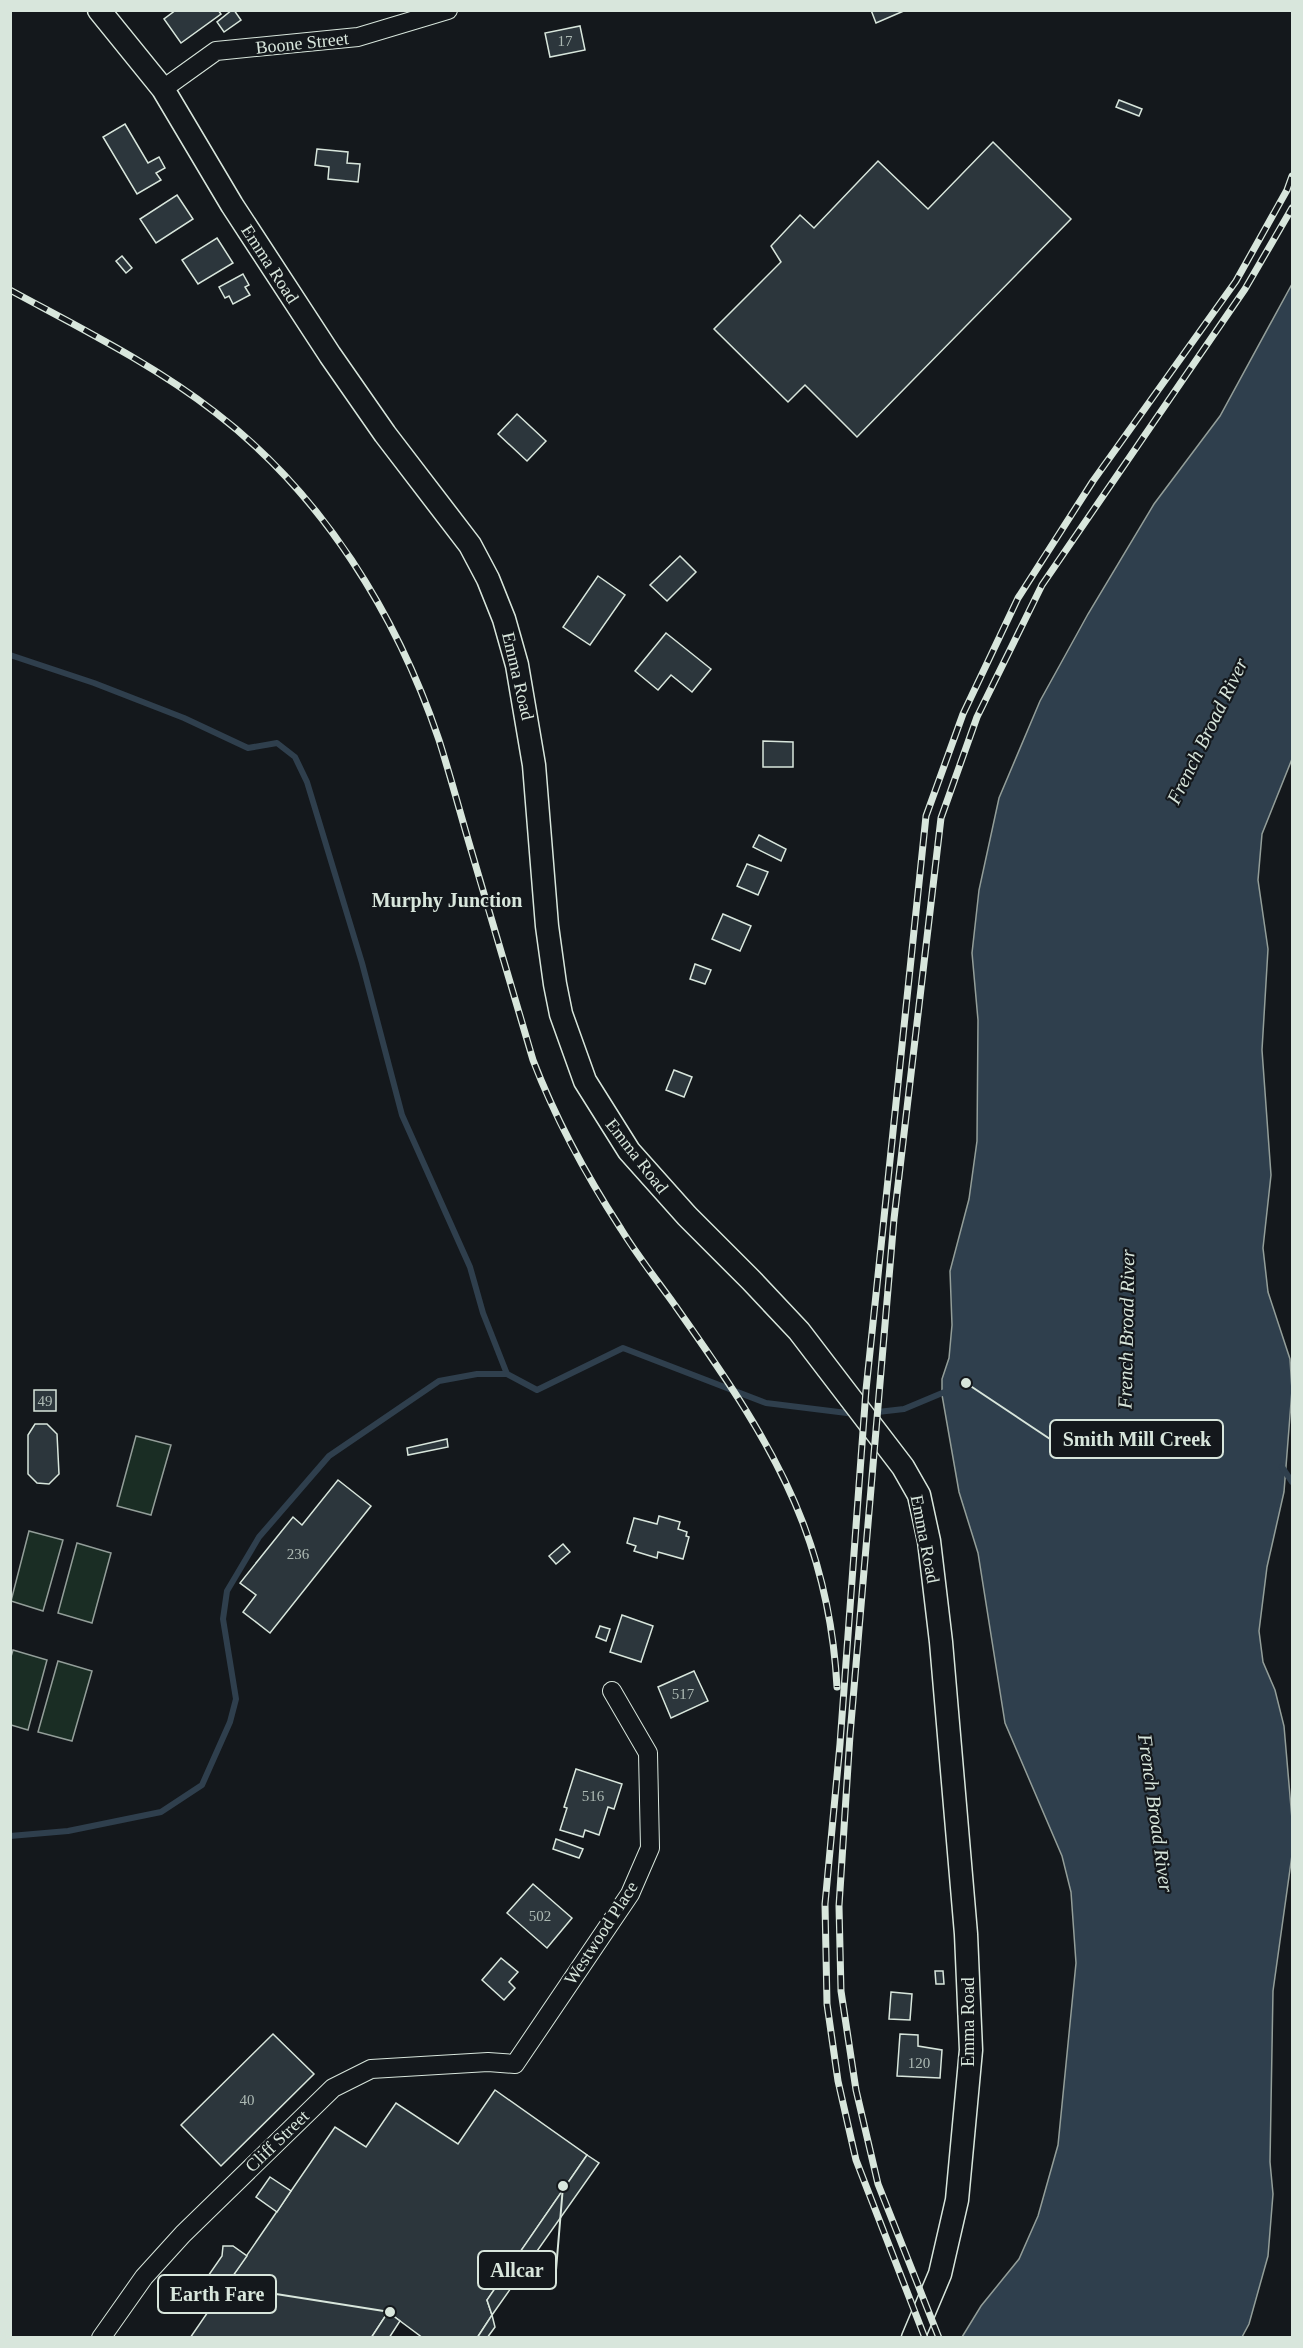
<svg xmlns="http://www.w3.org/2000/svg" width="1303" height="2348" viewBox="0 0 1303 2348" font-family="'Times New Roman',serif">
<rect width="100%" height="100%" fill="#14181c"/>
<g fill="#1a2d24" stroke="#939e99" stroke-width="1.5">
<polygon points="136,1436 171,1445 151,1515 117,1506"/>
<polygon points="29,1531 63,1540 43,1611 11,1601"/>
<polygon points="77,1543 111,1553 92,1623 58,1613"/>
<polygon points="13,1650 47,1660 28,1730 11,1725 10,1660"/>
<polygon points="58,1661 92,1671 72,1741 38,1732"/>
</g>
<polygon fill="#2f3f4d" stroke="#939e99" stroke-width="1.5" points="1292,284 1292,759 1262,834 1258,880 1268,949 1262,1050 1271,1175 1263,1248 1268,1292 1290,1359 1292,1390 1284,1492 1267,1567 1259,1631 1263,1662 1275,1690 1284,1726 1292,1819 1292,1855 1273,1991 1270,2162 1273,2194 1268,2256 1249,2324 1242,2337 962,2337 981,2306 1019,2259 1038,2216 1058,2145 1076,1963 1071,1892 1062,1856 1005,1723 978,1553 959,1492 942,1395 942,1379 949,1358 952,1325 950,1271 969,1199 977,1141 978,1020 972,953 979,890 999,798 1040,701 1088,614 1154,504 1220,416"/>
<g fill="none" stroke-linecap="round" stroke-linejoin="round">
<g stroke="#2f3f4d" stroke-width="6">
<polyline points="10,655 94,683 184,718 248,748 277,743 295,757 307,782 362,963 402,1115 470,1267 483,1313 507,1374"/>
<polyline points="869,1413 904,1409 947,1391"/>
<polyline points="1282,1467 1292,1482"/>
<polyline points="10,1836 68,1831 161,1812 202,1785 230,1722 236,1699 223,1619 227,1591 259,1537 329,1456 439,1381 477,1374 507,1374 537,1390 623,1348 766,1403 855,1414"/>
</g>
</g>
<g fill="#2c363c" stroke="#d8e6dc" stroke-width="1.5">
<polygon points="176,10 218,10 221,14 181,43 164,19"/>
<polygon points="232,10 234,10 241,20 224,32 217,22"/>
<polygon points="871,10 906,10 876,23"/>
<polygon points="580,26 585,50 550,57 545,33"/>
<polygon points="1119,100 1142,109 1139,116 1116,107"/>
<polygon points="125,124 148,163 159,157 165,168 156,173 161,180 137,194 103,137"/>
<polygon points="993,142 1071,219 857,437 805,385 788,402 714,329 781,262 771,246 800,215 814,228 878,161 928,209"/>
<polygon points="317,149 348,152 347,163 360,164 358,182 328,179 329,167 315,165"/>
<polygon points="177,195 193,219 156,243 140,219"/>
<polygon points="217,238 233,263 198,284 182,260"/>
<polygon points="122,256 132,268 126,273 116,261"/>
<polygon points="243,274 249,285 245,287 250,295 233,304 229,296 225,298 219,287"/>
<polygon points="517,414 546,441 527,461 498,434"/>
<polygon points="680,556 696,572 667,601 650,585"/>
<polygon points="598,576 625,595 590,645 563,627"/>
<polygon points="666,633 711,669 692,692 671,675 658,690 635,671"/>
<polygon points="763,741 793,742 793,767 763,767"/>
<polygon points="759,835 786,849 781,861 753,847"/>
<polygon points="747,864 768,872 758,895 737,886"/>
<polygon points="723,914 751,926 740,951 712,939"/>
<polygon points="695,964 711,970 705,984 690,979"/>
<polygon points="674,1070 692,1077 684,1097 666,1090"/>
<rect x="34" y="1390" width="22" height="21"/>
<polygon points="35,1424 47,1424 57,1434 59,1474 49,1484 37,1483 28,1474 28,1435"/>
<polygon points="447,1439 448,1447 408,1455 407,1448"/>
<polygon points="338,1480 371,1506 270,1633 243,1612 256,1595 240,1583 293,1517 302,1525"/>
<polygon points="659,1516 680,1522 678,1529 687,1532 686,1536 689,1537 683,1559 658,1552 657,1558 634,1551 636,1546 627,1543 634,1518 657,1524"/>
<polygon points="563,1544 570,1552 556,1564 549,1556"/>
<polygon points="622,1615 653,1626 641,1662 610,1652"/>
<polygon points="600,1626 610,1629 606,1641 596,1637"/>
<polygon points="694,1671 708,1701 671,1718 658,1687"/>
<polygon points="576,1769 622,1784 614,1809 608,1807 599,1835 585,1830 583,1837 560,1830 567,1808 564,1807"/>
<polygon points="556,1839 583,1849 579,1858 553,1849"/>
<polygon points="533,1884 572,1918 547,1948 507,1913"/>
<polygon points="501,1958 518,1972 509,1982 515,1988 504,2000 482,1980"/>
<polygon points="935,1971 943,1971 944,1984 936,1984"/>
<polygon points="891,1992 912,1994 910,2020 889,2019"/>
<polygon points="273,2034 314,2074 221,2166 181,2125"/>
<polygon points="900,2034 918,2035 918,2046 942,2050 940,2078 897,2076"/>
<polygon points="495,2090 587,2155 487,2300 492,2315 477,2338 423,2338 388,2312 371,2338 190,2338 335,2127 366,2147 396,2103 458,2144"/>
<polygon points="587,2155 599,2163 492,2315 487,2300"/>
<polygon points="270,2177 291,2191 277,2212 256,2197"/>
<polygon points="223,2246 233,2246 247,2256 223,2290 206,2279 222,2256"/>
<polygon points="388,2312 400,2321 389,2338 371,2338"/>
<polygon points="492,2315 495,2327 487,2338 477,2338"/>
</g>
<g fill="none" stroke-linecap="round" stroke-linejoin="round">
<g stroke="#d8e6dc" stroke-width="20">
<g id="minor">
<polyline points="163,89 216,51 358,37 448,10"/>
<polyline points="101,2338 144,2277 183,2234 333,2088 371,2069 488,2062 515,2064 630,1894 650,1848 648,1753 612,1691"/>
</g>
</g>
<g stroke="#d8e6dc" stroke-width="25">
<polyline id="tertiary" points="99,10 163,89 232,205 330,355 385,434 470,545 488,579 504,619 517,665 534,765 547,926 555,984 561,1014 585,1081 629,1151 687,1216 751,1280 799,1331 903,1467 919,1495 929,1541 941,1642 966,1934 971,2050 957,2200 940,2274 913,2338"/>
</g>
<use href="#minor" stroke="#14181c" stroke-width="18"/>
<use href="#tertiary" stroke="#14181c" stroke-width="22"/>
<g stroke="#d8e6dc" stroke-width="7">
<g id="rail">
<path d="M10 290C80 328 153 364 216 413 322 494 397 615 439 740 451 778 461 816 472 853 492 922 513 991 533 1060 556 1120 586 1175 621 1229 637 1255 656 1279 674 1304 722 1372 773 1444 803 1523 823 1576 834 1630 837 1687"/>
<polyline points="925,2338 856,2160 838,2081 827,2004 825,1904 840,1744 866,1390 926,816 963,714 1018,598 1093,481 1236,281 1287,190 1292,176"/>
<polyline points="939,2338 878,2184 856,2090 841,1991 839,1906 850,1735 894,1219 941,818 977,717 1042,585 1245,289 1292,208"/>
</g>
</g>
<use href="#rail" stroke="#14181c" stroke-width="4.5" stroke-dasharray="14" stroke-linecap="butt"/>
</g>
<g text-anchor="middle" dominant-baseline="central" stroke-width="4.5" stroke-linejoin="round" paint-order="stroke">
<g font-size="15" fill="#adbab4">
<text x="565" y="41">17</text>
<text x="45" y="1401">49</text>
<text x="298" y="1554">236</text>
<text x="683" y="1694">517</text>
<text x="593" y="1796">516</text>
<text x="540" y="1916">502</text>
<text x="919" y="2063">120</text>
<text x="247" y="2100">40</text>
</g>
<g font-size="18" fill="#d8e6dc" stroke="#14181c">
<text transform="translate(302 43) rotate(-6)">Boone Street</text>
<text transform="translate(270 264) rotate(57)">Emma Road</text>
<text transform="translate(518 676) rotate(77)">Emma Road</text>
<text transform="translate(637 1156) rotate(52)">Emma Road</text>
<text transform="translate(925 1539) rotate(79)">Emma Road</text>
<text transform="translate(601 1933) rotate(-57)">Westwood Place</text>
<text transform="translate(968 2022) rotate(-90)">Emma Road</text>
<text transform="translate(277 2141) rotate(-44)">Cliff Street</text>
</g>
<g font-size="20" font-style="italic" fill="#d8e6dc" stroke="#14181c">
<text transform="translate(1207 731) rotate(-64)">French Broad River</text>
<text transform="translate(1126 1329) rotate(-89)">French Broad River</text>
<text transform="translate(1156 1813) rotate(82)">French Broad River</text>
</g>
<g font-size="20" font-weight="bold" fill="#d8e6dc" stroke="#14181c">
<text x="447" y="900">Murphy Junction</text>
</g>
</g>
<path fill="none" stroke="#d8e6dc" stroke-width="2" d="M966 1383L1050 1439M563 2186L556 2270M390 2312L276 2294"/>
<g fill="#d8e6dc" stroke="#14181c" stroke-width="2">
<circle cx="966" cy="1383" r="6"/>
<circle cx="563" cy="2186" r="6"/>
<circle cx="390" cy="2312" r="6"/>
</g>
<g fill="#14181c" stroke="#d8e6dc" stroke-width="2">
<rect x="1050" y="1420" width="173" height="38" rx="6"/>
<rect x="478" y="2251" width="78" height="38" rx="6"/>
<rect x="158" y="2275" width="118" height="38" rx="6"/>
</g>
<g font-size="20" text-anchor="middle" font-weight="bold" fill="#d8e6dc">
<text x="1137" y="1446">Smith Mill Creek</text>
<text x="517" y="2277">Allcar</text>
<text x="217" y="2301">Earth Fare</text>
</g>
<rect width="1303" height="2348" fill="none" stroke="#d8e6dc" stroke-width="24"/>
</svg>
